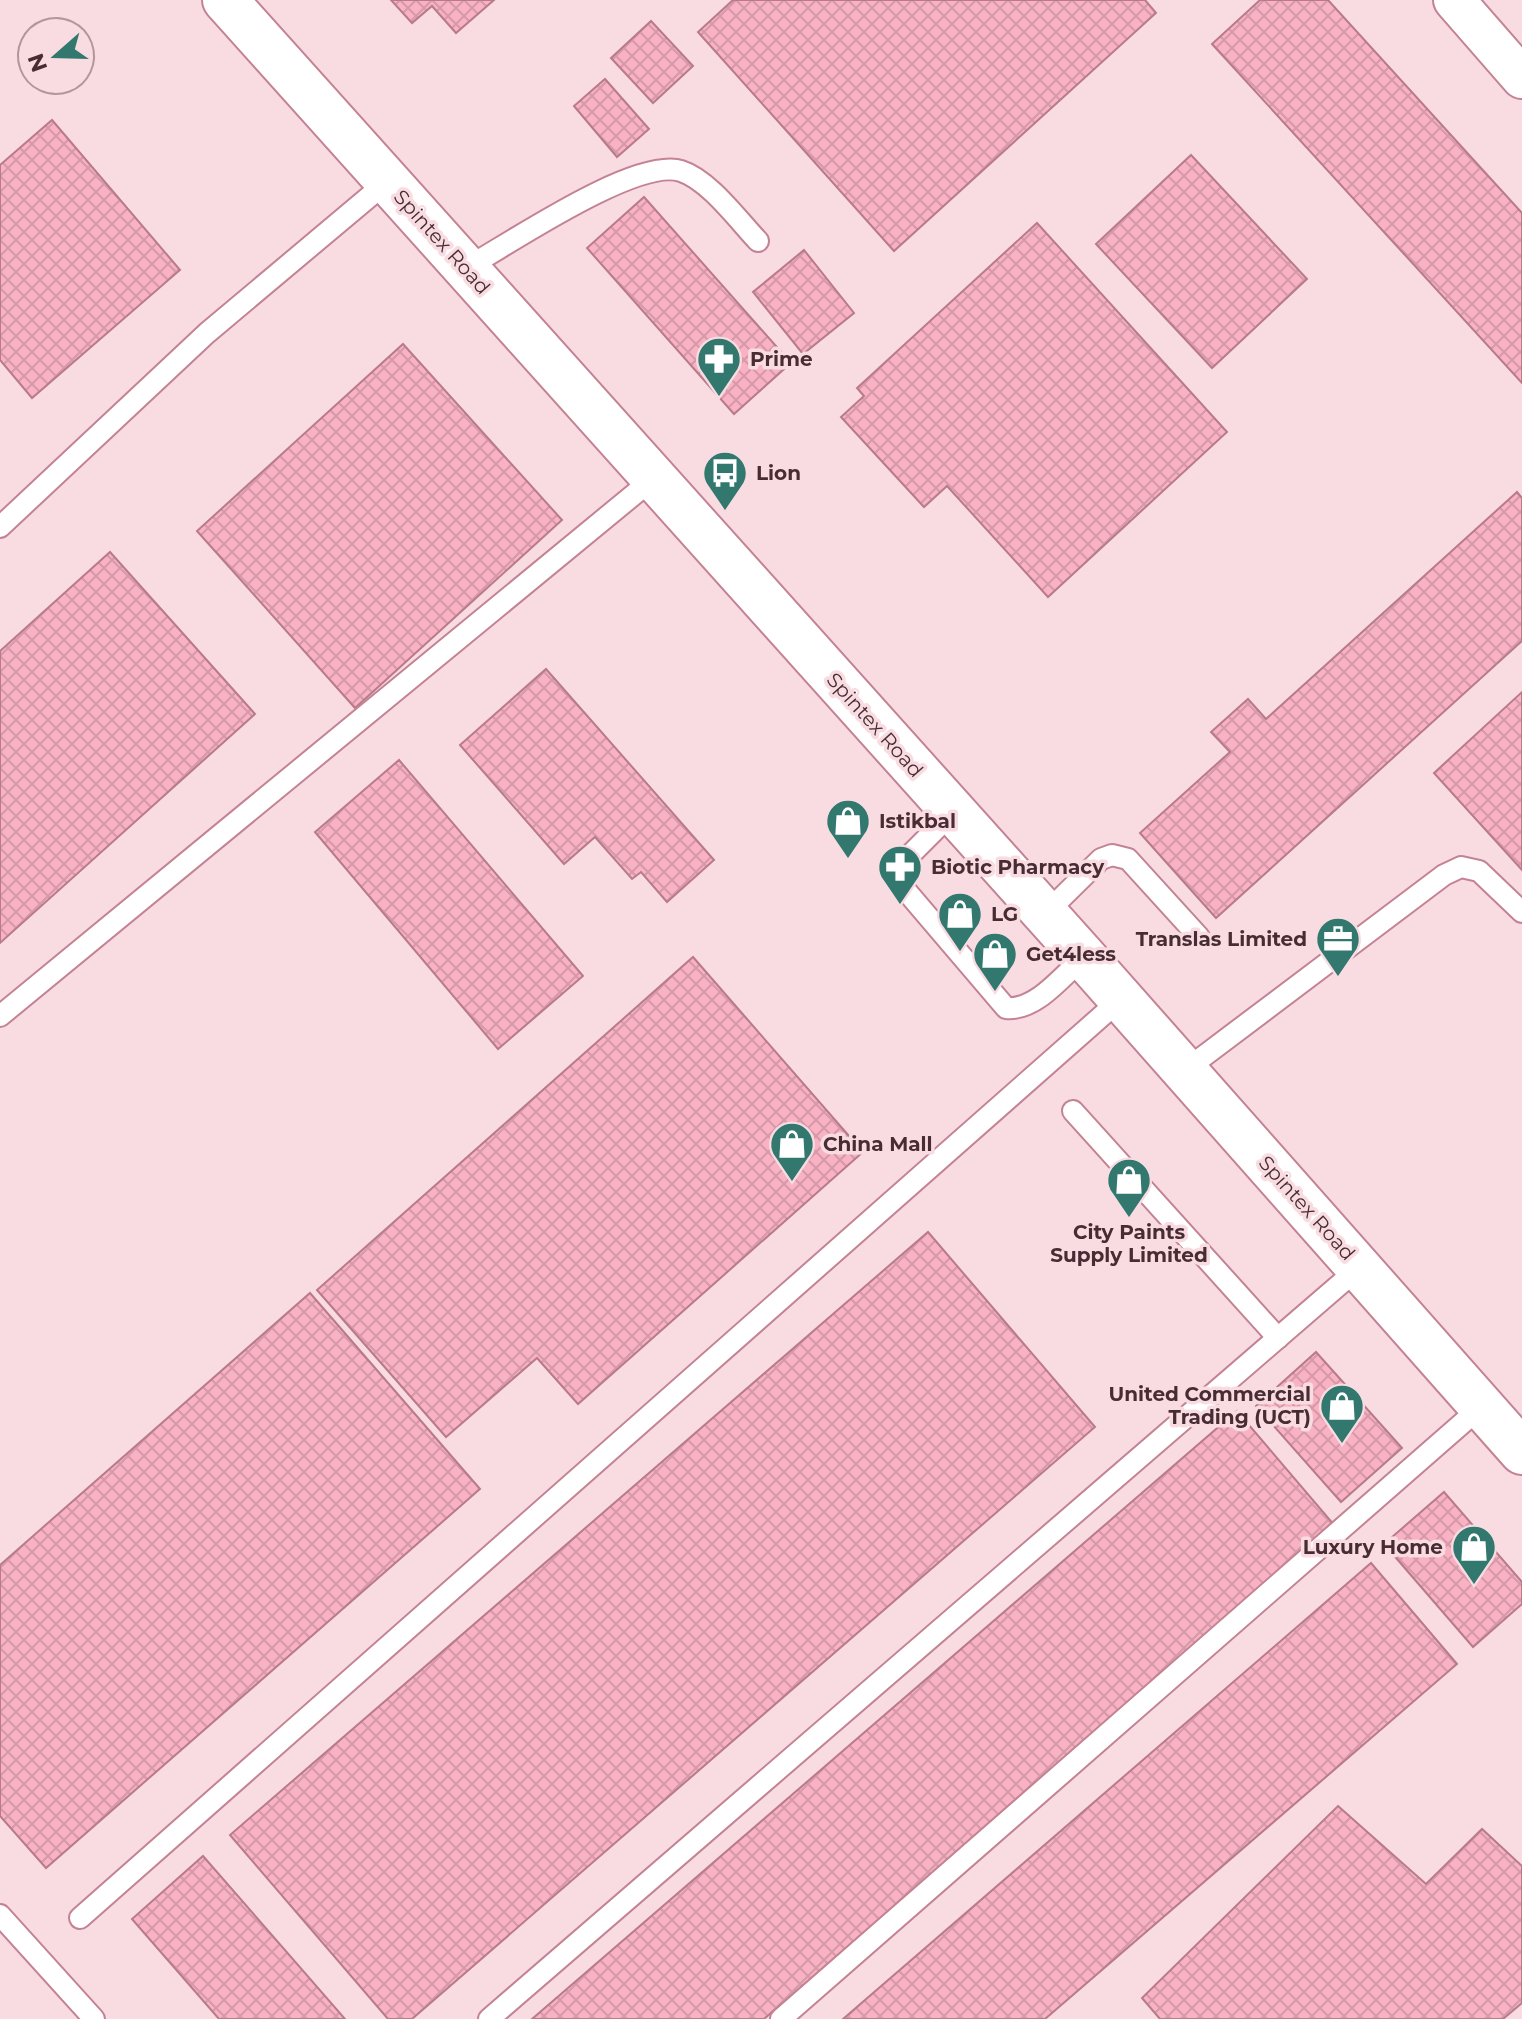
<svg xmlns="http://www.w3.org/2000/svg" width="1522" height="2019" viewBox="0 0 1522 2019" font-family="Montserrat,sans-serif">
<defs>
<pattern id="building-cross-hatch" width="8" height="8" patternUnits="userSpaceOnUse" patternTransform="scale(2)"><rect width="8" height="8" fill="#f8b2c3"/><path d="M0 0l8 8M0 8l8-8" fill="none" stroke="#d699a8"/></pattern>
</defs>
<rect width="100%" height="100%" fill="#f9dce2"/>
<g fill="url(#building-cross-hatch)" stroke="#b97a8a" stroke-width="2">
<polygon points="391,0 494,0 456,33 432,6 412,23"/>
<polygon points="733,0 1145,0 1156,13 894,251 698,32"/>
<polygon points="1260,0 1328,0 1522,213 1522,383 1212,44"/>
<polygon points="651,21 693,66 653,103 611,58"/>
<polygon points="605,79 649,129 617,157 574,106"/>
<polygon points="52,120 180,270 32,398 0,360 0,165"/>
<polygon points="1191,155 1307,279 1212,368 1096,244"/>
<polygon points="644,197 791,363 734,414 587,248"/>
<polygon points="1037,223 1227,432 1048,597 947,486 924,507 841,417 864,396 857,388"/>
<polygon points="804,250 854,313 803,354 753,292"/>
<polygon points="403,344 562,520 355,708 197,531"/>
<polygon points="1517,492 1522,498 1522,641 1216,918 1140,833 1230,752 1211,732 1248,699 1266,719"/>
<polygon points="110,552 255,714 0,943 0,651"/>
<polygon points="546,669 714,860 667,902 641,872 632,879 595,837 564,864 460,745"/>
<polygon points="1522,692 1522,870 1434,773"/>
<polygon points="399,760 583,976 498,1049 315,832"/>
<polygon points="693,957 863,1152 578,1404 537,1358 446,1437 317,1290"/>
<polygon points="928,1232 1095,1427 412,2019 388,2019 230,1835"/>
<polygon points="310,1293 480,1489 46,1868 0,1816 0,1565"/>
<polygon points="1316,1352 1402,1448 1341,1502 1256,1406"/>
<polygon points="1237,1411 1335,1526 764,2019 532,2019"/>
<polygon points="1444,1492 1522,1582 1522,1604 1473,1647 1384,1544"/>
<polygon points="1371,1563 1457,1664 1045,2019 843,2019"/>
<polygon points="1338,1806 1426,1884 1482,1829 1522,1866 1522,2003 1503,2019 1160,2019 1142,1998"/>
<polygon points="203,1856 345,2019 219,2019 132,1919"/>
</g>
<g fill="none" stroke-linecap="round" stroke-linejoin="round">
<g stroke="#c48394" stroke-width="24">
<g id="service">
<path d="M466 268C509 244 636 157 681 171 709 180 738 220 758 241"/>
<polyline points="0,527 207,333 388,181"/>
<path d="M953 812 904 861 899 872 902 886 1006 1008C1036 1011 1062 976 1084 957"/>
<polyline points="1045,914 1101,859 1112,855 1128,859 1199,937"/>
<polyline points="0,1016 654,478"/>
<polyline points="1184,1071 1444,875 1461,867 1479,871 1522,912"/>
<polyline points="1073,1111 1278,1338"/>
<polyline points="0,1915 94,2019"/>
<polyline points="80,1918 1121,999"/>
<polyline points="489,2019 1360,1267"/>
<polyline points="781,2019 1482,1406"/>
</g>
</g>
<g stroke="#c48394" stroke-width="44">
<polyline id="minor" points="1454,0 1522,78"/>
</g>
<g stroke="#c48394" stroke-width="48">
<polyline id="secondary" points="225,0 1084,957 1522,1452"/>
</g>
<use href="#service" stroke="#fff" stroke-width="20"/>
<use href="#minor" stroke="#fff" stroke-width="40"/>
<use href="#secondary" stroke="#fff" stroke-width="44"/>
</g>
<defs>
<g id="pharmacy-pin" transform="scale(2.3)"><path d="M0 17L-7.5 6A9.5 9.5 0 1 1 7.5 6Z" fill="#32786e" stroke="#f9dce2"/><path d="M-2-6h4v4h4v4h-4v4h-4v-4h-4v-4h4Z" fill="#fff"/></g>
<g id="bus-pin" transform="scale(2.3)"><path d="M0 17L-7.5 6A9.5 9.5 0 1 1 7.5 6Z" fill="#32786e" stroke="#f9dce2"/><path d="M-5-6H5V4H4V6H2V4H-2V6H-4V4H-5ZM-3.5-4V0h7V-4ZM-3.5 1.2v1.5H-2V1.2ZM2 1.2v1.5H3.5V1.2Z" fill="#fff"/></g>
<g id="shop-pin" transform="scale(2.3)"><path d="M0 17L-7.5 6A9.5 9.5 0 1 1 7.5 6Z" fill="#32786e" stroke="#f9dce2"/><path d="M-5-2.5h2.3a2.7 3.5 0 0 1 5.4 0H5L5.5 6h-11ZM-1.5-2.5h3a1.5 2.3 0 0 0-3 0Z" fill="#fff"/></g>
<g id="office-pin" transform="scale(2.3)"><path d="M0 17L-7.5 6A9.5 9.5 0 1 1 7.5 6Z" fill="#32786e" stroke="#f9dce2"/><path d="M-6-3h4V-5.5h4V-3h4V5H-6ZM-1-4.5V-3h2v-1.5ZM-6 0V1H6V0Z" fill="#fff"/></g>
</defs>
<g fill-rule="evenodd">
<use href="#pharmacy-pin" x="719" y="359"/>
<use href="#bus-pin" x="725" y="473"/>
<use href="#shop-pin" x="848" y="821"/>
<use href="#pharmacy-pin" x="900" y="867"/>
<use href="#shop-pin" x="960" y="914"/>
<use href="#office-pin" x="1338" y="939"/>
<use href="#shop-pin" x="995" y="954"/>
<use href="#shop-pin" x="792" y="1144"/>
<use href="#shop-pin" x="1129" y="1180"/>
<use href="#shop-pin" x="1342" y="1406"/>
<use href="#shop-pin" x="1474" y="1547"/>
</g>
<g text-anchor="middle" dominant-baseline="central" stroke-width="7" stroke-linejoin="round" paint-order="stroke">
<g font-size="20" fill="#472d33" stroke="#f9dce2">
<text transform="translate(442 242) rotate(48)">Spintex Road</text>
<text transform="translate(875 725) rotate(48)">Spintex Road</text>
<text transform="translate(1307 1208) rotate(48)">Spintex Road</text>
</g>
<g font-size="20" font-weight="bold" fill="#472d33" stroke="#f9dce2" text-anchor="start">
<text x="750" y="359">Prime</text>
<text x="756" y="473">Lion</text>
<text x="879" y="821">Istikbal</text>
<text x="931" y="867">Biotic Pharmacy</text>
<text x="991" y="914">LG</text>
<text x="1307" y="939" text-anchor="end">Translas Limited</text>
<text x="1026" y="954">Get4less</text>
<text x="823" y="1144">China Mall</text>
<text x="1129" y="1232" text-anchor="middle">City Paints<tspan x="1129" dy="23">Supply Limited</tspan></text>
<text x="1311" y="1394" text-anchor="end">United Commercial<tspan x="1311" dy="23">Trading (UCT)</tspan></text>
<text x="1443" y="1547" text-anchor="end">Luxury Home</text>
</g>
</g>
<g transform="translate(56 56) rotate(250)"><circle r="38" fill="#f9dce2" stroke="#b2969c" stroke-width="2"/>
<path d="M0-6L14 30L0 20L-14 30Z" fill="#32786e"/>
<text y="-12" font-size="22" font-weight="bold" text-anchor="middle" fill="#472d33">N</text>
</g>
</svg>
